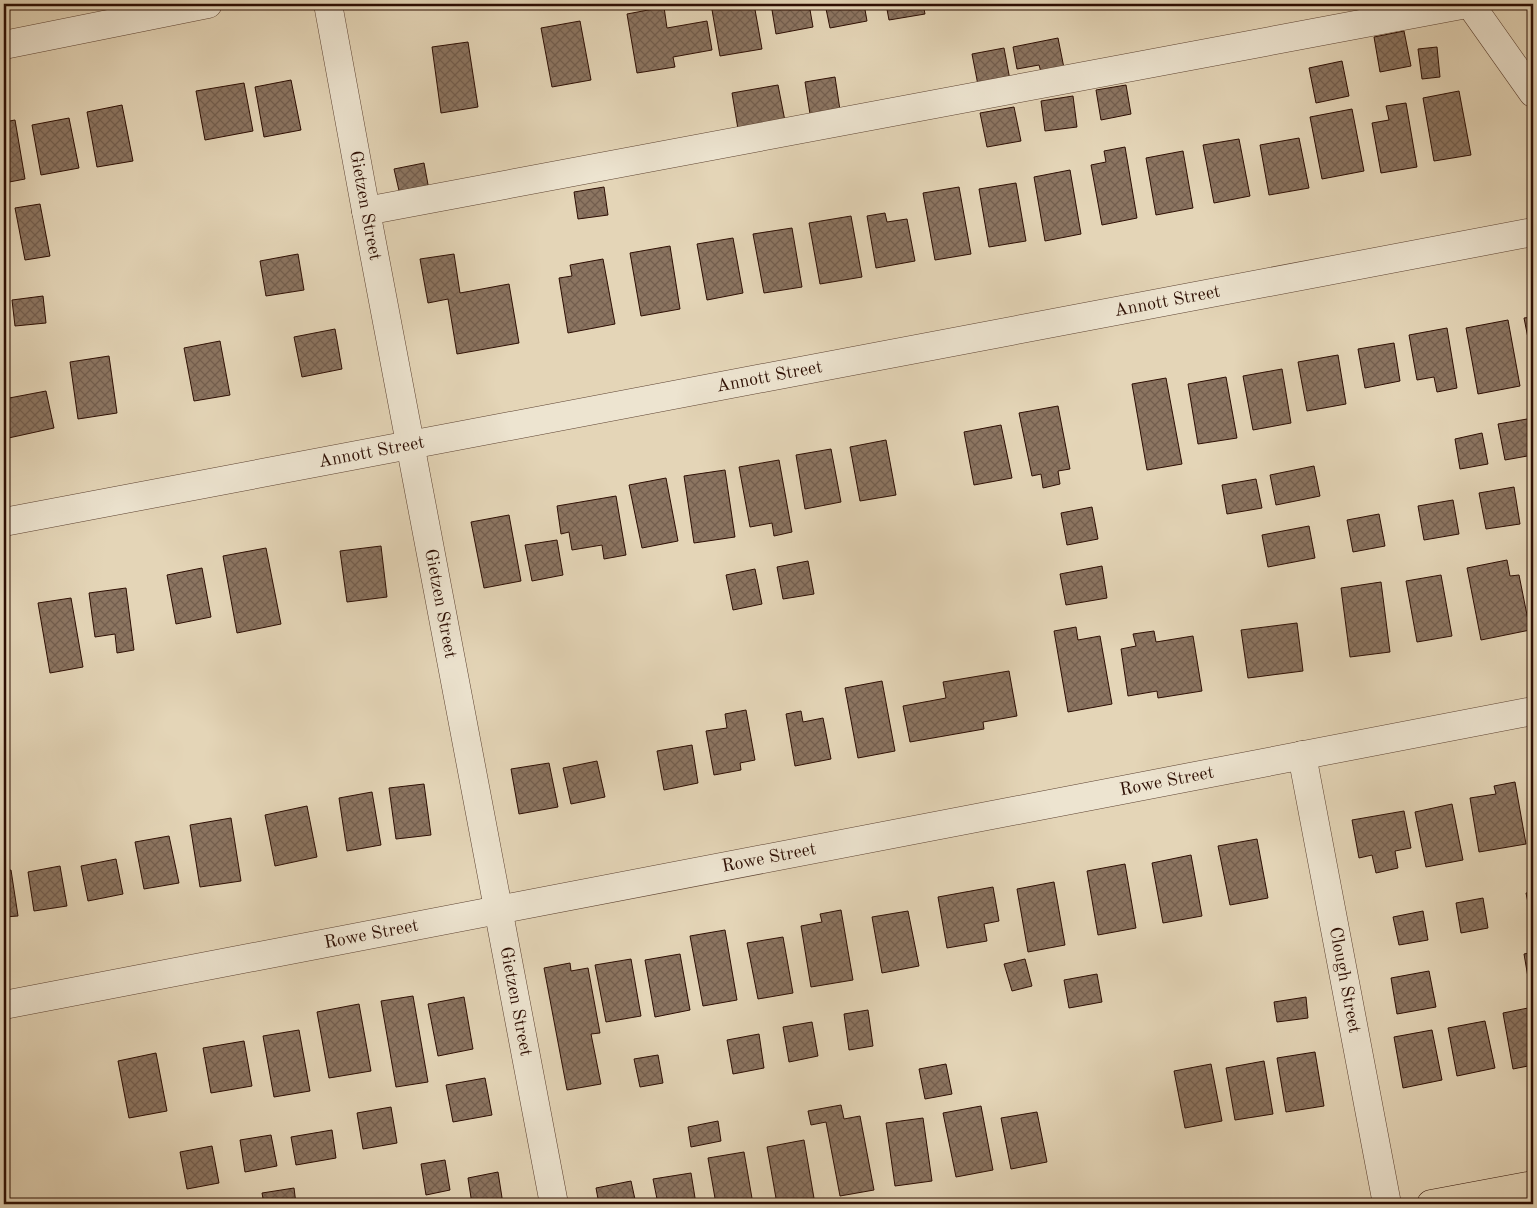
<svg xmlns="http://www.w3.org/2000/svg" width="1537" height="1208" viewBox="0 0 1537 1208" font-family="'Old Standard TT',serif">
<defs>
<pattern id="building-cross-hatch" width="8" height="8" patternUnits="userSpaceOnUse" patternTransform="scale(1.25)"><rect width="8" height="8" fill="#8c7561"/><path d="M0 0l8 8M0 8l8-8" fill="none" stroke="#735e4e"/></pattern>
</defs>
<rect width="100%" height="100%" fill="#e4d5b7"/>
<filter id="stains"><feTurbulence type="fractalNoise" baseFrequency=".004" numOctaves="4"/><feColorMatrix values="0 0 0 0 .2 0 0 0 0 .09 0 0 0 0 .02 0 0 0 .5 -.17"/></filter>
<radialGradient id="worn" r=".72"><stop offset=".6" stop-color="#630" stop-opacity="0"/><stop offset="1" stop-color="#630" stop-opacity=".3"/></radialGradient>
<g fill="url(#building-cross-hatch)" stroke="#2d0e03">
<polygon points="711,4 754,4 762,49 720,56"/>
<polygon points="771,4 809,4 813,27 776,34"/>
<polygon points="825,4 864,4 867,21 830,28"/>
<polygon points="886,4 923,4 925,14 889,20"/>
<polygon points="1353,4 1380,4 1354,9"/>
<polygon points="664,7 667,28 707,21 712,50 673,57 675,67 637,73 627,14"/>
<polygon points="580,21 591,80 552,87 541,28"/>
<polygon points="1404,31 1411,66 1380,72 1374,37"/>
<polygon points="1058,38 1064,68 1041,72 1039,65 1017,69 1013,47"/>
<polygon points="468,42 478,107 441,113 432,47"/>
<polygon points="1437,47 1440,77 1422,79 1418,49"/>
<polygon points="1004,48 1010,80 978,85 972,54"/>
<polygon points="1342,61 1349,96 1316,103 1309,68"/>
<polygon points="835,77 840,110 810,114 805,82"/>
<polygon points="291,80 301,130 264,137 255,87"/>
<polygon points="244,83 253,131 205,140 196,91"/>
<polygon points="778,85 785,121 738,129 732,93"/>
<polygon points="1126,85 1131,114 1101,120 1096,90"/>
<polygon points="1459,91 1471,155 1434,161 1423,98"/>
<polygon points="1073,96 1077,127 1045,131 1041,101"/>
<polygon points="1406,103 1417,167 1381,173 1372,123 1389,120 1386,106"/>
<polygon points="122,105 133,161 97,167 87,112"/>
<polygon points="1014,107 1021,141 987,147 980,113"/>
<polygon points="1352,109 1364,171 1322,179 1310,117"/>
<polygon points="69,118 79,168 41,175 32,125"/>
<polygon points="15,120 25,179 4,183 4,122"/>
<polygon points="1299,138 1309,188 1269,195 1260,145"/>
<polygon points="1239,139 1250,196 1214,203 1203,145"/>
<polygon points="1125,147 1137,218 1102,225 1091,165 1106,162 1104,151"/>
<polygon points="1183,151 1193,208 1156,215 1146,158"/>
<polygon points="424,163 429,190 400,195 394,169"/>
<polygon points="1070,170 1081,234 1045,241 1034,177"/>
<polygon points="1016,183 1026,241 989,247 979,189"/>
<polygon points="604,187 608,215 578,219 574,192"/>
<polygon points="959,187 971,254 935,260 923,193"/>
<polygon points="40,204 50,256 25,260 15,208"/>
<polygon points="885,213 887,222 907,219 915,261 876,268 867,216"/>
<polygon points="851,216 862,277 820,284 809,223"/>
<polygon points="792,228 802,287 764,293 753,234"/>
<polygon points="733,238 743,293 707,300 697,244"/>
<polygon points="670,246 680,309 641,316 630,253"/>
<polygon points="298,254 304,290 266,296 260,261"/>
<polygon points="454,254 460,293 509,284 519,343 457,354 448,299 428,303 420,259"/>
<polygon points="603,259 615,324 568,333 559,278 572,276 570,265"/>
<polygon points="43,296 46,323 15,326 12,300"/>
<polygon points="1533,317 1533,363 1524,318"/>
<polygon points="1508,320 1520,386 1478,394 1466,328"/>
<polygon points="1447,328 1457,388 1437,392 1434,377 1417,380 1409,335"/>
<polygon points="335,329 342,369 302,377 294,337"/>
<polygon points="220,341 230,395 194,401 184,348"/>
<polygon points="1394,343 1400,381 1365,388 1358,349"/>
<polygon points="1338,355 1346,404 1307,411 1298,362"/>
<polygon points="109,356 117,413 78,419 70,362"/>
<polygon points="1282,369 1291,423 1253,430 1243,376"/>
<polygon points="1226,377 1237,438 1198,444 1188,384"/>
<polygon points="1166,378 1182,464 1147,470 1132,384"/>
<polygon points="46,391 54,428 4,439 4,399"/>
<polygon points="1058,406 1070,469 1058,471 1060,484 1043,488 1041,474 1032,476 1019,413"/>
<polygon points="1533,418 1533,455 1505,460 1498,424"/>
<polygon points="1001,425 1012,478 974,485 964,432"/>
<polygon points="1482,433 1488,464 1460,469 1455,439"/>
<polygon points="886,440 896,495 860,501 850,447"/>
<polygon points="831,449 841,502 805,509 796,455"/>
<polygon points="779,460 792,532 774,536 772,523 750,527 739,467"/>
<polygon points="1314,466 1320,496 1276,505 1270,475"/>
<polygon points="725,470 735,537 694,543 684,476"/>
<polygon points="666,478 678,541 642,548 629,485"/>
<polygon points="1256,479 1262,508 1227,514 1222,485"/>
<polygon points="1514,487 1520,524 1486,529 1479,493"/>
<polygon points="616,496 626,555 604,559 602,545 572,550 569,532 561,534 557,506"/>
<polygon points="1453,500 1459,534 1424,540 1418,506"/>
<polygon points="1092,507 1098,539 1067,545 1061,513"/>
<polygon points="1379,514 1385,546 1353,552 1347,520"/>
<polygon points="509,515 521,581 484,588 471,522"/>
<polygon points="1309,526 1315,558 1268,567 1262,535"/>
<polygon points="557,540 563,575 532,581 525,545"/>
<polygon points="381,546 387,597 347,602 340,551"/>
<polygon points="266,548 281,624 237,633 223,556"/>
<polygon points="1507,560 1510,576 1519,575 1530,630 1481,640 1467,568"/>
<polygon points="808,561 814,594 783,599 777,567"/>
<polygon points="1102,566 1107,598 1066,605 1060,574"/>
<polygon points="202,568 211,617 176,624 167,575"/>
<polygon points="755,569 762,604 733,610 726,575"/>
<polygon points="1441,575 1452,636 1417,642 1406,581"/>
<polygon points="1381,582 1390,652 1350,657 1341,588"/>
<polygon points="126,588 134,650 117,653 115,634 95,637 89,593"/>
<polygon points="71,598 83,667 50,673 38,603"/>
<polygon points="1297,623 1303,671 1248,678 1241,630"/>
<polygon points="1076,627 1078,640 1100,636 1112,704 1068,712 1054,631"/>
<polygon points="1154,631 1156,642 1193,636 1202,691 1158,698 1157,691 1128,696 1121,649 1136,646 1133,634"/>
<polygon points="1009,671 1017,716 983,722 984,729 910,742 903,706 946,698 943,682"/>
<polygon points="882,681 895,751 858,758 845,688"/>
<polygon points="746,710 755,760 740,763 741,770 714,775 706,731 727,728 725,714"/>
<polygon points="801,711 803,722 823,718 831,759 795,766 786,714"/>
<polygon points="692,745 698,783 664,790 657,751"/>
<polygon points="597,761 605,797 571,804 563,768"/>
<polygon points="549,763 558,807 519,814 511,769"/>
<polygon points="1515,782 1526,844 1479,852 1470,798 1496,794 1494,786"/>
<polygon points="424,784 431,835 396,839 389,788"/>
<polygon points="372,792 381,845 347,851 339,798"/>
<polygon points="1452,804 1463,860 1426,867 1415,812"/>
<polygon points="307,806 317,857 275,866 265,815"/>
<polygon points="1404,811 1411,848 1395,851 1398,868 1376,873 1372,855 1359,858 1352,820"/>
<polygon points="231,818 241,881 200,887 190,825"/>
<polygon points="169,836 179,883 144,889 135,842"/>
<polygon points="1257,839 1268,898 1230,905 1218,846"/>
<polygon points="1191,855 1202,916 1163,923 1152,863"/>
<polygon points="116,859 123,894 88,901 81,866"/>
<polygon points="1125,864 1136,928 1098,935 1087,871"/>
<polygon points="60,866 67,906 34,911 28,872"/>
<polygon points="11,870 18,916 4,917 4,871"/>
<polygon points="1054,882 1065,945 1028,952 1017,889"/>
<polygon points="993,887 999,921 984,924 987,941 947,948 938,897"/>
<polygon points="1533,892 1533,921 1532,922 1526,893"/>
<polygon points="1483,898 1488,928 1461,933 1456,903"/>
<polygon points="841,910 853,980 811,987 801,926 822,922 820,914"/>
<polygon points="908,911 919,966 882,973 872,917"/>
<polygon points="1423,911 1428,940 1399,945 1393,917"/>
<polygon points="725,930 737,1000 703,1006 690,936"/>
<polygon points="783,937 793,993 758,999 747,943"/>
<polygon points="1533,952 1533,988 1530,989 1524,954"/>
<polygon points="680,954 690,1010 655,1017 645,960"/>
<polygon points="631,959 641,1016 606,1022 595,965"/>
<polygon points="1025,959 1032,986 1012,991 1004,964"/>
<polygon points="570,963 571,971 588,968 600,1033 591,1034 601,1084 567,1090 544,968"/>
<polygon points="1429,971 1436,1007 1397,1014 1391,978"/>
<polygon points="1097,974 1102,1002 1069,1008 1064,980"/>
<polygon points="413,996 428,1082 396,1087 381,1001"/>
<polygon points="464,997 473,1049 438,1056 428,1004"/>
<polygon points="1306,997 1308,1018 1277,1022 1274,1002"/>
<polygon points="359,1004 371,1071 329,1078 317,1012"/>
<polygon points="1533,1007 1533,1065 1513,1069 1503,1013"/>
<polygon points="868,1010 873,1046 849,1050 844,1014"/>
<polygon points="1485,1021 1495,1068 1457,1076 1448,1028"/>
<polygon points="812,1022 818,1056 789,1062 783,1027"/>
<polygon points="299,1030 310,1091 274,1097 263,1036"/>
<polygon points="1432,1030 1442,1080 1403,1088 1394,1037"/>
<polygon points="759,1034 764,1068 733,1074 727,1040"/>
<polygon points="244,1041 252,1086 211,1093 203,1048"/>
<polygon points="1315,1052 1324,1106 1286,1112 1277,1058"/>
<polygon points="156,1053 167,1111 129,1118 118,1061"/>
<polygon points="658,1055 663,1083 640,1087 634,1059"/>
<polygon points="1264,1061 1273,1114 1235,1120 1226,1068"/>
<polygon points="946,1064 952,1094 925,1099 919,1069"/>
<polygon points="1211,1064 1222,1121 1185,1128 1174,1071"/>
<polygon points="485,1078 492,1115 453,1122 446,1085"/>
<polygon points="841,1105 844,1119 860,1116 874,1190 840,1196 826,1122 811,1125 808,1111"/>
<polygon points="981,1106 993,1170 956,1177 943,1113"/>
<polygon points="391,1107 397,1143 363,1149 357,1113"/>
<polygon points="1037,1112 1047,1162 1011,1169 1001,1118"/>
<polygon points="923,1118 932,1181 895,1186 886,1123"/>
<polygon points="718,1121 721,1141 691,1147 688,1127"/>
<polygon points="332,1130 336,1158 296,1165 291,1137"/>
<polygon points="271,1135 277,1166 245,1172 240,1140"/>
<polygon points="804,1140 815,1204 777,1204 767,1147"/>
<polygon points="212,1146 219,1183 187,1189 180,1152"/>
<polygon points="744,1152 753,1204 716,1204 708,1158"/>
<polygon points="445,1160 450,1190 426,1195 421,1164"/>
<polygon points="498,1172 503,1204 472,1204 468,1178"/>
<polygon points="691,1173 696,1204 658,1204 653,1179"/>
<polygon points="631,1181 636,1204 599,1204 596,1188"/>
<polygon points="294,1188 296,1204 264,1204 262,1193"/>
</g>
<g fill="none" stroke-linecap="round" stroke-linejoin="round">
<g stroke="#5b4030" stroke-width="29">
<g id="minor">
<path id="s1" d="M328 4 366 211 554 1204"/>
<polyline points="1470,4 1533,93"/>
<polyline points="4,45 208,4"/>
<polyline points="366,211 1467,4"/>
<path id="s2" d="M4 522 1533 232"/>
<path id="s3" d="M1302 755 1387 1204"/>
<path id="s4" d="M4 1005 1533 711"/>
</g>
</g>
<g stroke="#2d0e03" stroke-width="29">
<polyline id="major" points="1431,1204 1533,1185"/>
</g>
<use href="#minor" stroke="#ede4d0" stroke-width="28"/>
<use href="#major" stroke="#e4d5b7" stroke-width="28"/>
</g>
<g text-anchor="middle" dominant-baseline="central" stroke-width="4" stroke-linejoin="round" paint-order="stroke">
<g font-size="18" fill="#2d0e03" stroke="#ede4d0">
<text stroke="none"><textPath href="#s1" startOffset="205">Gietzen Street</textPath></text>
<text stroke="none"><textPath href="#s2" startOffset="1184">Annott Street</textPath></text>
<text stroke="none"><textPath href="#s2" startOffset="779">Annott Street</textPath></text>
<text stroke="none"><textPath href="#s2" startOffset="374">Annott Street</textPath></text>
<text stroke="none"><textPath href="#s1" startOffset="610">Gietzen Street</textPath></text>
<text stroke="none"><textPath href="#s4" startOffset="1184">Rowe Street</textPath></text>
<text stroke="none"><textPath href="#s4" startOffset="779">Rowe Street</textPath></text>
<text stroke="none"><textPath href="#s4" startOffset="374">Rowe Street</textPath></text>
<text stroke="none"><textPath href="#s3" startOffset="229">Clough Street</textPath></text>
<text stroke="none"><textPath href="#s1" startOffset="1015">Gietzen Street</textPath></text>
</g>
</g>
<rect width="1537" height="1208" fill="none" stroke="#e4d5b7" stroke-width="20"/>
<rect x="5" y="5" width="1527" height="1198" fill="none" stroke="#2d0e03" stroke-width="2.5"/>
<rect x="10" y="10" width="1517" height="1188" fill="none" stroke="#2d0e03"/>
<rect width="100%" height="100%" filter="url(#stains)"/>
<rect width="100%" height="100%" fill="url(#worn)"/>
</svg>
